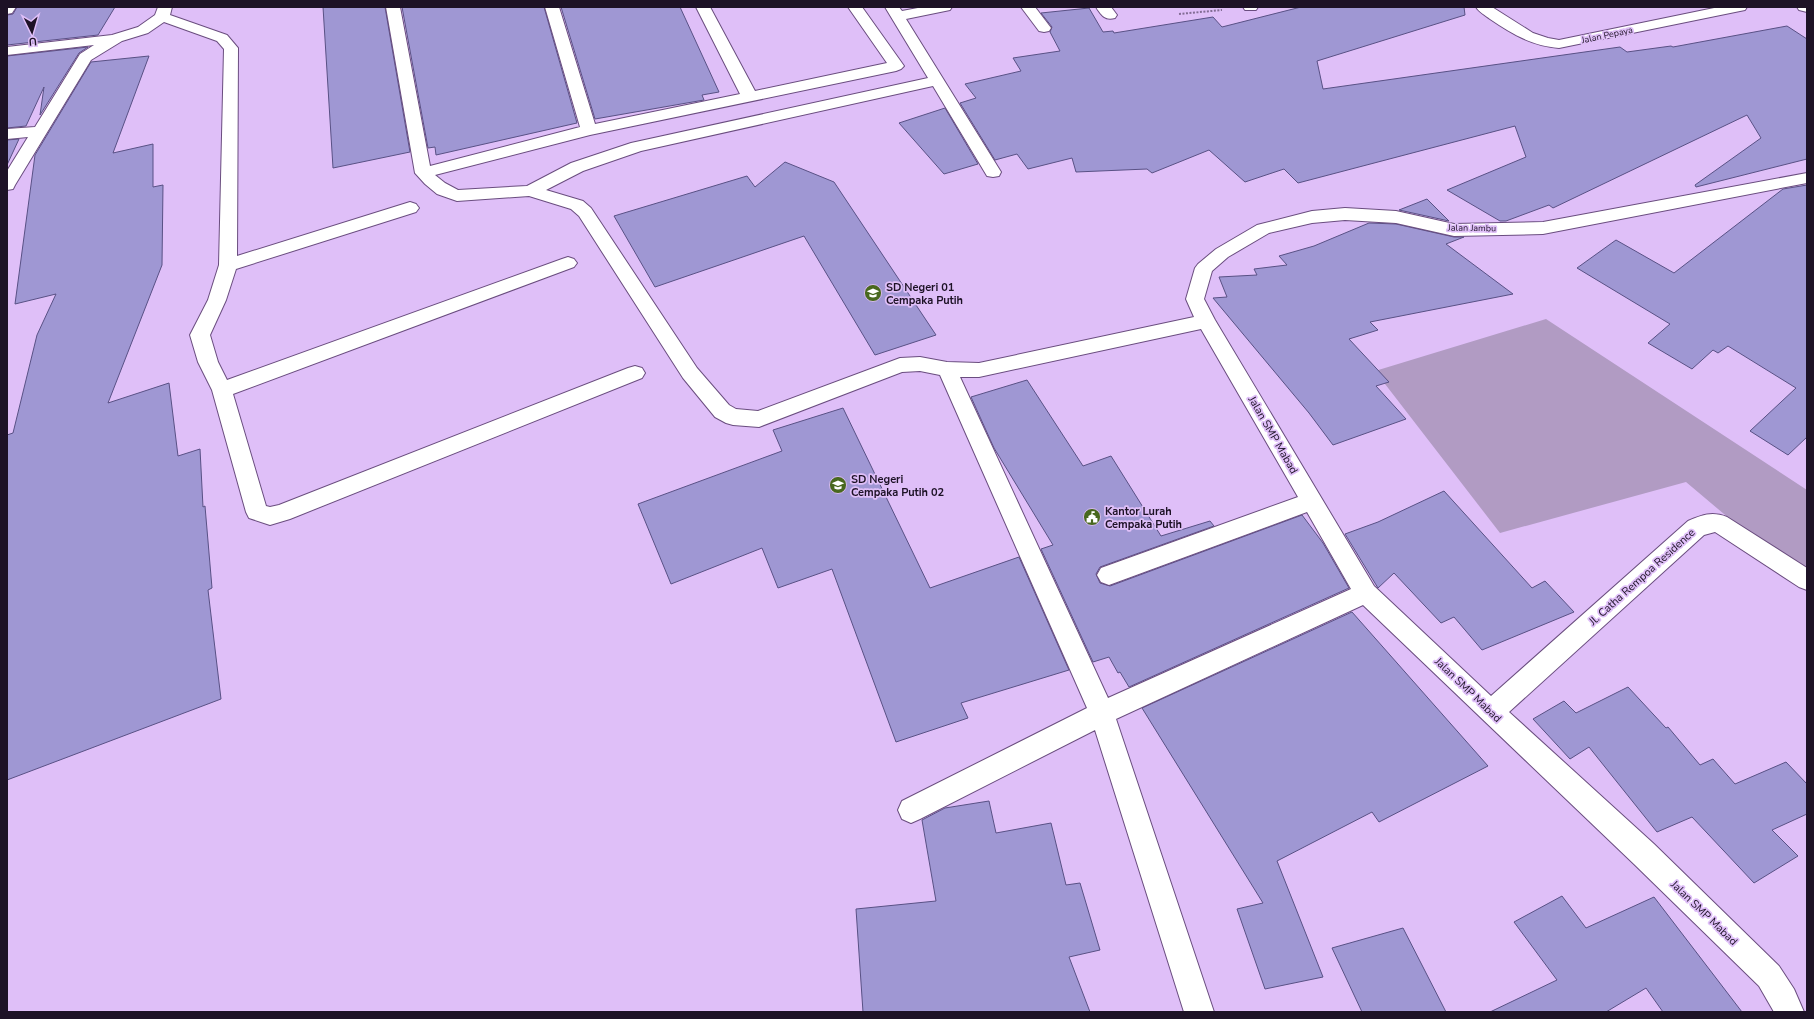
<svg xmlns="http://www.w3.org/2000/svg" width="1814" height="1019" viewBox="0 0 1814 1019" font-family="'Nunito Sans',sans-serif">
<rect width="100%" height="100%" fill="#dfbff8"/>
<polygon fill="#b19bc3" points="1546,319 1807,490 1807,584 1686,482 1500,533 1375,371"/>
<g fill="#9f97d3" stroke="#595185">
<polygon points="17,7 115,7 98,35 7,45 7,15 13,14"/>
<polygon points="323,7 385,7 410,152 333,168"/>
<polygon points="402,7 544,7 577,123 436,155 435,147 428,148"/>
<polygon points="561,7 680,7 719,92 702,95 704,100 595,119"/>
<polygon points="1301,7 1464,7 1465,15 1317,61 1323,89 1620,47 1627,52 1671,46 1673,47 1787,26 1807,39 1807,159 1696,187 1695,185 1761,138 1747,115 1553,208 1549,205 1506,221 1500,221 1447,190 1526,157 1515,126 1298,183 1284,169 1245,182 1209,150 1152,173 1147,169 1076,172 1072,158 1028,169 1017,154 995,160 960,103 976,98 965,84 1021,71 1013,58 1060,51 1050,32 1052,27 1041,13 1089,8 1103,32 1113,31 1114,33 1213,17 1222,27"/>
<polygon points="88,47 79,53 40,115 44,87 26,126 7,128 7,56"/>
<polygon points="149,56 113,153 153,144 153,187 163,185 162,265 108,403 169,383 178,456 200,449 203,507 205,506 212,588 208,590 221,699 7,780 7,435 13,433 37,335 56,294 15,304 35,155 91,62"/>
<polygon points="945,108 978,164 944,174 899,123"/>
<polygon points="19,139 7,165 7,140"/>
<polygon points="785,162 834,182 936,335 875,355 804,236 655,287 614,216 747,176 755,187"/>
<polygon points="1807,185 1807,437 1788,455 1750,431 1796,388 1728,346 1718,353 1713,350 1692,369 1648,343 1670,324 1577,268 1616,240 1674,273 1783,189"/>
<polygon points="1427,199 1449,221 1399,210"/>
<polygon points="1369,223 1396,224 1454,237 1464,237 1446,244 1513,294 1370,322 1378,330 1349,339 1389,382 1376,386 1406,419 1333,445 1309,413 1213,298 1227,297 1219,277 1257,275 1254,269 1287,265 1279,256 1314,246"/>
<polygon points="1027,380 1083,466 1111,456 1161,536 1210,521 1214,526 1100,567 1096,574 1100,583 1110,586 1302,515 1323,543 1349,588 1129,687 1120,672 1118,673 1109,657 1093,662 1041,549 1053,545 994,448 971,397"/>
<polygon points="843,408 930,588 1019,557 1069,670 961,703 968,718 896,742 832,569 778,588 762,548 671,584 638,504 782,451 773,430"/>
<polygon points="1444,491 1532,588 1545,581 1574,612 1482,650 1454,617 1441,623 1394,573 1378,588 1345,534 1378,522"/>
<polygon points="1352,612 1488,766 1379,822 1372,812 1277,861 1323,977 1265,989 1237,909 1263,903 1142,708"/>
<polygon points="1628,687 1666,728 1668,727 1700,765 1713,759 1735,784 1786,762 1807,784 1807,814 1772,830 1798,856 1754,883 1692,817 1657,832 1589,747 1570,759 1533,719 1564,701 1576,713"/>
<polygon points="989,801 996,833 1051,823 1066,885 1080,883 1100,950 1069,957 1090,1012 863,1012 856,909 936,901 922,820 945,808"/>
<polygon points="1562,896 1586,928 1654,897 1742,1012 1663,1012 1646,988 1606,1012 1490,1012 1557,980 1514,922"/>
<polygon points="1403,928 1446,1012 1362,1012 1332,948"/>
</g>
<g fill="none" stroke-linecap="round" stroke-linejoin="round">
<g stroke="#6a4d7f" stroke-width="2">
<g id="minor">
<polygon points="7,7 16,7 12,13 7,14"/>
<polygon points="158,7 172,7 170,15 227,35 238,48 237,256 410,202 416,204 419,208 416,212 236,269 226,300 210,335 218,362 227,380 562,259 568,257 574,259 577,263 574,267 233,394 266,506 270,507 279,505 628,368 635,366 642,368 645,373 642,378 290,519 270,525 249,518 246,512 212,390 198,362 190,335 208,300 219,265 224,49 217,41 164,22 148,33 122,41 91,60 15,185 13,189 7,190 7,171 28,137 7,139 7,129 35,127 80,54 94,45 7,55 7,47 112,35 138,27 155,15"/>
<path d="M386 7H400L430 166 580 127 545 7H559L595 124 740 94 696 7H710L755 91 887 63 848 7H862L904 66 901 69 896 71 590 135 435 175 445 183 458 190 527 186 571 163 631 143 928 78 885 7H899L902 11 923 7H952L950 10 906 19 1001 172 999 176 993 177 987 176 933 86 641 151 583 171 546 190 583 201 591 208 697 368 729 405 736 409 758 411 900 358 920 357 947 362 979 363 1194 317 1186 299 1195 268 1198 264 1216 249 1257 225 1312 211 1345 208 1396 211 1454 224 1543 222 1807 173V183L1543 234 1454 236 1396 223 1345 220 1312 223 1269 233 1228 257 1212 271 1204 299 1215 320 1374 586 1491 696 1688 521C1702 515 1712 511 1727 517L1807 568V590L1799 587 1715 532 1704 535 1509 712 1654 844 1779 966 1794 989 1804 1012H1774L1759 986 1634 864 1363 605 1116 719 1214 1012H1184L1095 730 920 819 911 823 902 819 898 810 902 801 1087 708 940 375 920 371 902 372 759 427 733 425 726 423 715 417 683 378 579 216 571 209 529 196 457 201 437 194 425 184 415 173ZM1201 329 1298 497 1101 568 1097 575 1101 582 1109 585 1307 512 1351 589 1108 698 960 377H979Z"/>
<polygon points="1021,7 1035,7 1051,28 1049,31 1044,32 1039,31"/>
<path d="M1096 7H1111L1117 15 1115 18C1105 21 1101 15 1096 7Z"/>
<polygon points="1243,7 1258,7 1256,10 1245,10"/>
<path d="M1476 7H1492L1533 33 1548 38 1559 40 1719 7H1747L1745 10 1740 11 1559 48C1532 46 1512 34 1490 19 1485 15 1479 12 1476 7Z"/>
<polygon points="1797,7 1807,7 1807,12 1799,10"/>
</g>
</g>
<polyline stroke="#836d95" stroke-width="2" stroke-dasharray="2 1.5" stroke-linecap="butt" points="1179,14 1222,10"/>
<use href="#minor" fill="#fff" fill-rule="evenodd"/>
</g>
<defs>
<g id="school-disc" transform="scale(0.9)"><circle r="9.5" fill="#48681e" stroke="#dfbff8"/><path d="M0-5L7-2L0 1L-7-2ZM-4 1L0 2.5L4 1V4Q0 6-4 4Z" fill="#fff"/></g>
<g id="civic-disc" transform="scale(0.9)"><circle r="9.5" fill="#48681e" stroke="#dfbff8"/><path d="M-.6-6.5H3V-4.5H.6V-3L4-1V1h2V6H-6V1h2V-1L-.6-3ZM-1.2 2.5V6h2.4V2.5Z" fill="#fff"/></g>
</defs>
<g fill-rule="evenodd">
<use href="#school-disc" x="873" y="293"/>
<use href="#school-disc" x="838" y="485"/>
<use href="#civic-disc" x="1092" y="517"/>
</g>
<g text-anchor="middle" dominant-baseline="central" stroke-width="3.5" stroke-linejoin="round" paint-order="stroke">
<g font-size="9" fill="#1d1226" stroke="#dfbff8">
<text transform="translate(1607 35) rotate(-12)">Jalan Pepaya</text>
<text transform="translate(1472 228) rotate(1)">Jalan Jambu</text>
</g>
<g font-size="11" font-weight="bold" fill="#1d1226" stroke="#dfbff8" text-anchor="start">
<text x="886" y="287">SD Negeri 01<tspan x="886" dy="13">Cempaka Putih</tspan></text>
<text x="851" y="479">SD Negeri<tspan x="851" dy="13">Cempaka Putih 02</tspan></text>
<text x="1105" y="511">Kantor Lurah<tspan x="1105" dy="13">Cempaka Putih</tspan></text>
</g>
<g font-size="11" fill="#1d1226" stroke="#dfbff8">
<text transform="translate(1273 435) rotate(60)">Jalan SMP Mabad</text>
<text transform="translate(1642 577) rotate(-42)">Jl. Catha Rempoa Residence</text>
<text transform="translate(1468 690) rotate(44)">Jalan SMP Mabad</text>
<text transform="translate(1704 913) rotate(44)">Jalan SMP Mabad</text>
</g>
</g>
<rect width="1814" height="1019" fill="none" stroke="#1d1226" stroke-width="16"/>
<g transform="translate(32 32) rotate(175)" stroke="#dfbff8" stroke-width="3" paint-order="stroke">
<path d="M0-3L7 15L0 10L-7 15Z" fill="#1d1226"/>
<text y="-6" font-size="11" font-weight="bold" text-anchor="middle" fill="#1d1226">U</text>
</g>
</svg>
